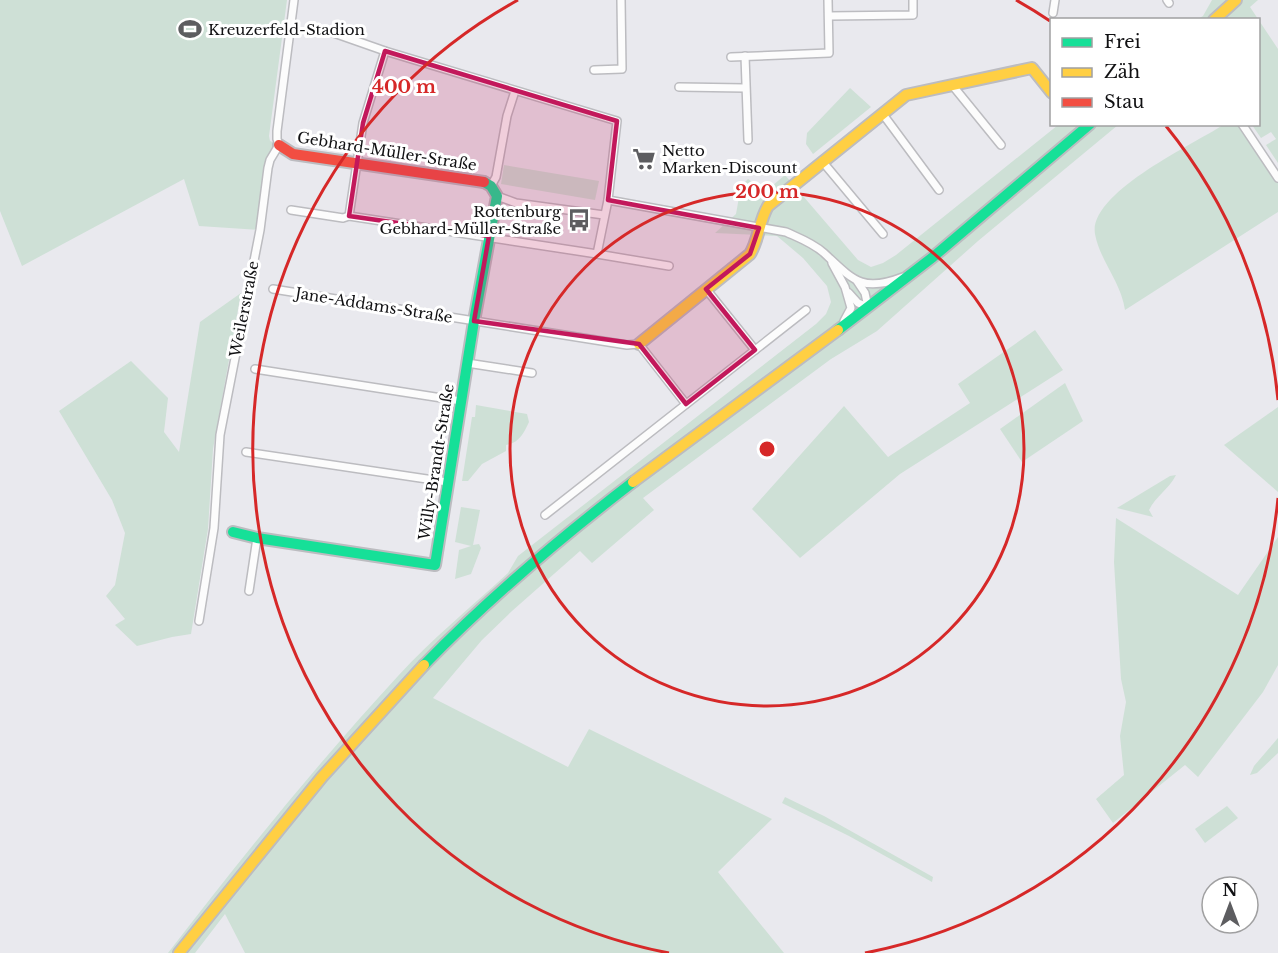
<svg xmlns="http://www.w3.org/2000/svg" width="1278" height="953" viewBox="0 0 1278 953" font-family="'Libre Baskerville',serif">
<rect width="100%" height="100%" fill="#e9e9ee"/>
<g fill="#cee0d6">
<polygon points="0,0 287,0 269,136 270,141 279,145 270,160 260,230 199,226 184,179 22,266 0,211"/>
<polygon points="1212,0 1258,0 1250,7 1278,49 1278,163 1266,145 1276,139 1271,132 1261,138 1252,125 1258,124 1258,20 1196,20 1203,16"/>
<polygon points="850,88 871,107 813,154 806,144 807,133"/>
<path d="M1058 125H1118L978 241 877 331 831 359 643 498 654 510 592 563 580 551 512 611 482 640 433 698 568 767 589 729 772 819 718 872 784 953H245L225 914 195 953H168C241 858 317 764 398 676 432 639 471 607 508 573L518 556 816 324 826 314 831 302 827 286 803 258 777 236 715 233 736 214 741 186 748 179 766 191 785 175 858 260 871 267 883 263 896 255Z"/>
<path d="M1223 125H1242L1278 178V212L1125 310C1121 282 1100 261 1095 234 1088 193 1194 144 1223 125Z"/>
<polygon points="504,165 599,181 595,200 501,184"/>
<polygon points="241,293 213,449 208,529 191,634 172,637 137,646 115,625 125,619 106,596 115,585 125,533 112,500 59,411 131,361 168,398 164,432 179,452 200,322"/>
<polygon points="1035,330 1063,370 900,474 800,558 752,509 844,406 888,457 970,403 958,384"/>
<polygon points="1065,383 1083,421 1022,462 1000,429"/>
<path d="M476 405 527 414 529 422C524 433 519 443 506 445V451L482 464 468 481H462L472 417H475Z"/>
<polygon points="1278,407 1278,492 1224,445"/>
<path d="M1176 475C1169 489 1156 496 1149 510L1153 517 1117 508 1170 476Z"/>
<polygon points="461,507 480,510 473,545 479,544 481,548 471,574 455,579 459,550 471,546 455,542"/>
<polygon points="1116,518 1238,595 1278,537 1278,665 1263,692 1198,777 1185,765 1113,823 1096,799 1124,775 1120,736 1126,702 1121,679 1114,562"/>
<polygon points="1278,738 1278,753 1257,773 1250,775 1254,766"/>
<polygon points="785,797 824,816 933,877 932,882 849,836 782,803"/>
<polygon points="1227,806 1238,818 1205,843 1195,829"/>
</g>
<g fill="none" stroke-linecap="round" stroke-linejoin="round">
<g stroke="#bcbcc0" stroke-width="10">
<g id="street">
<polyline points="1167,0 1169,3"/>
<polyline points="1053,13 1055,0"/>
<polyline points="829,16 913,15 913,0"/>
<polyline points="745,56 748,140"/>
<polyline points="731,57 829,53 828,0"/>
<polyline points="594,70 622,69 621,0"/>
<polyline points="953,86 1001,145"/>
<polyline points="679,87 745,88"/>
<polyline points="882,113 939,190"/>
<polyline points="1242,124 1278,178"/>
<polyline points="822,161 883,234"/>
<polyline points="491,186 496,177 507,116 515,91"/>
<polyline points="497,196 516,203 604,215"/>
<path d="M608 200 786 232C799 238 813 243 824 253 853 280 862 293 903 277"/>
<polyline points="291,210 343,218 349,216 597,254 608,200 617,121 385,51 325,30"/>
<polyline points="349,216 363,123 385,51"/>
<polyline points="597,254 669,266"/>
<polyline points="832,263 845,287 851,308 844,321"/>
<polyline points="857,281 865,293 868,307"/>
<polyline points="273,289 627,345 639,344 686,404"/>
<polyline points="706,289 755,350"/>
<polyline points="849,293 858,303 868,307"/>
<polyline points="467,363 532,373"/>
<polyline points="255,369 461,401"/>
<polyline points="246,452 447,482"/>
<polyline points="545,515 806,310"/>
<polyline points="249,591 257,538"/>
<polyline points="199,621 214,528 220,435 260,230 268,168 270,160 279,145 277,139 277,131 294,0"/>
</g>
</g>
<g stroke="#bcbcc0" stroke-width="14">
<g id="fast">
<polyline points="838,330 933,257 1090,124"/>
<polyline points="233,532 257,538 435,565 474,321 497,196 491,186 484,182"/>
<path d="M424 665C488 599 559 539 633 482"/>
</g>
</g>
<g stroke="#bcbcc0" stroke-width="14">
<g id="slow">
<polyline points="1214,20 1236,0"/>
<path d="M639 344 750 254C759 239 759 221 768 206L906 95 1032 68 1052 93"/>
<polyline points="633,482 838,330"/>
<polyline points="179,953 322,777 424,665"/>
</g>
</g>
<g stroke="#bcbcc0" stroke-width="14">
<polyline id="jam" points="279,145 293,154 484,182"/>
</g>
<use href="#street" stroke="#fcfcfc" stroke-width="7"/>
<use href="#fast" stroke="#16e098" stroke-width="10"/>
<use href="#slow" stroke="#ffcf43" stroke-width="10"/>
<use href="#jam" stroke="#f24e42" stroke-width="10"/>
</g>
<path fill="#c2185b" fill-opacity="0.2" stroke="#c2185b" stroke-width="4.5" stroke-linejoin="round" d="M385 51 617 121 608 200 759 228 750 254 706 289 755 350 686 404 639 344 474 321 489 236 349 216 363 123Z"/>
<g fill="none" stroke="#d62828" stroke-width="3">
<circle cx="767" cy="449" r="257"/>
<path d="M1278 498A513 513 0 0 1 865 953M669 953A513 513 0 0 1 518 0M1016 0A513 513 0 0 1 1050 21M1166 126A513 513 0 0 1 1278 400"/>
</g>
<defs>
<g id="stadium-bare" transform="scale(1.8)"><path d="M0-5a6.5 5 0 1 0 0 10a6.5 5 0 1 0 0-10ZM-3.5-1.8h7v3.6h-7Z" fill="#5d5d60" stroke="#fff" stroke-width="2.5" paint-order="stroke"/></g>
<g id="supermarket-bare" transform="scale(1.8)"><path d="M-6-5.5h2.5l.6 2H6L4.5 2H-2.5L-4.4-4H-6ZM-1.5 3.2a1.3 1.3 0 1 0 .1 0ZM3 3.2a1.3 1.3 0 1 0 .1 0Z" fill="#5d5d60" stroke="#fff" stroke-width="2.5" paint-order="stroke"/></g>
<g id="bus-bare" transform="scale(1.8)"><path d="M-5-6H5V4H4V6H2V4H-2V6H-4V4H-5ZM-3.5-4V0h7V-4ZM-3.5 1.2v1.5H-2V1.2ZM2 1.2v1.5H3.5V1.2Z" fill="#5d5d60" stroke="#fff" stroke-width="2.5" paint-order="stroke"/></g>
</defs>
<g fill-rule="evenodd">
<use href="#stadium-bare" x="190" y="29"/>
<use href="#supermarket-bare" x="644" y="159"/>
<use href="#bus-bare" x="579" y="220"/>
</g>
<g text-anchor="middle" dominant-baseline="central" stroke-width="6" stroke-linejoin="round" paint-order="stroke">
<g font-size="15" fill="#111113" stroke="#fff" text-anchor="start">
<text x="208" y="29">Kreuzerfeld-Stadion</text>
<text x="662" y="150">Netto<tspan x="662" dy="17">Marken-Discount</tspan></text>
<text x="561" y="211" text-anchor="end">Rottenburg<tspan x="561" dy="17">Gebhard-Müller-Straße</tspan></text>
</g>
<g font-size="15" fill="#111113" stroke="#fff">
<text transform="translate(387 151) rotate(9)">Gebhard-Müller-Straße</text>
<text transform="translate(374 305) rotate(9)">Jane-Addams-Straße</text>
<text transform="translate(244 309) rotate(-79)">Weilerstraße</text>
<text transform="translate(436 462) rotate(-81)">Willy-Brandt-Straße</text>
</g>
</g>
<circle cx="767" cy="449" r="9" fill="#d62828" stroke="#fff" stroke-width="3"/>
<g font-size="18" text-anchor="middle" font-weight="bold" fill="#d62828" stroke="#fff" stroke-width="6" stroke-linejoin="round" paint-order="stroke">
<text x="404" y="93">400 m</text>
<text x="767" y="198">200 m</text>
</g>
<rect x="1050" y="18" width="210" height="108" fill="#ffffff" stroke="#a0a0a1" stroke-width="1.5"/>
<rect x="1062" y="38" width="30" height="9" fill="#16e098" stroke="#a0a0a1" stroke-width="1.5"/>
<text x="1104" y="48" font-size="18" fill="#111113">Frei</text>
<rect x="1062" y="68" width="30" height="9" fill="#ffcf43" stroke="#a0a0a1" stroke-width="1.5"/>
<text x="1104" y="78" font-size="18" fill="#111113">Zäh</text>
<rect x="1062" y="98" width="30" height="9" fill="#f24e42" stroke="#a0a0a1" stroke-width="1.5"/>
<text x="1104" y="108" font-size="18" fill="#111113">Stau</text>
<g transform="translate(1230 905)"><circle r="28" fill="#ffffff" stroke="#a0a0a1" stroke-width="1.5"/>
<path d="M0-4.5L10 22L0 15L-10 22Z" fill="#5d5d60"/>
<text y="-9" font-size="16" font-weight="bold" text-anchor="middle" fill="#111113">N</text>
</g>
</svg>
